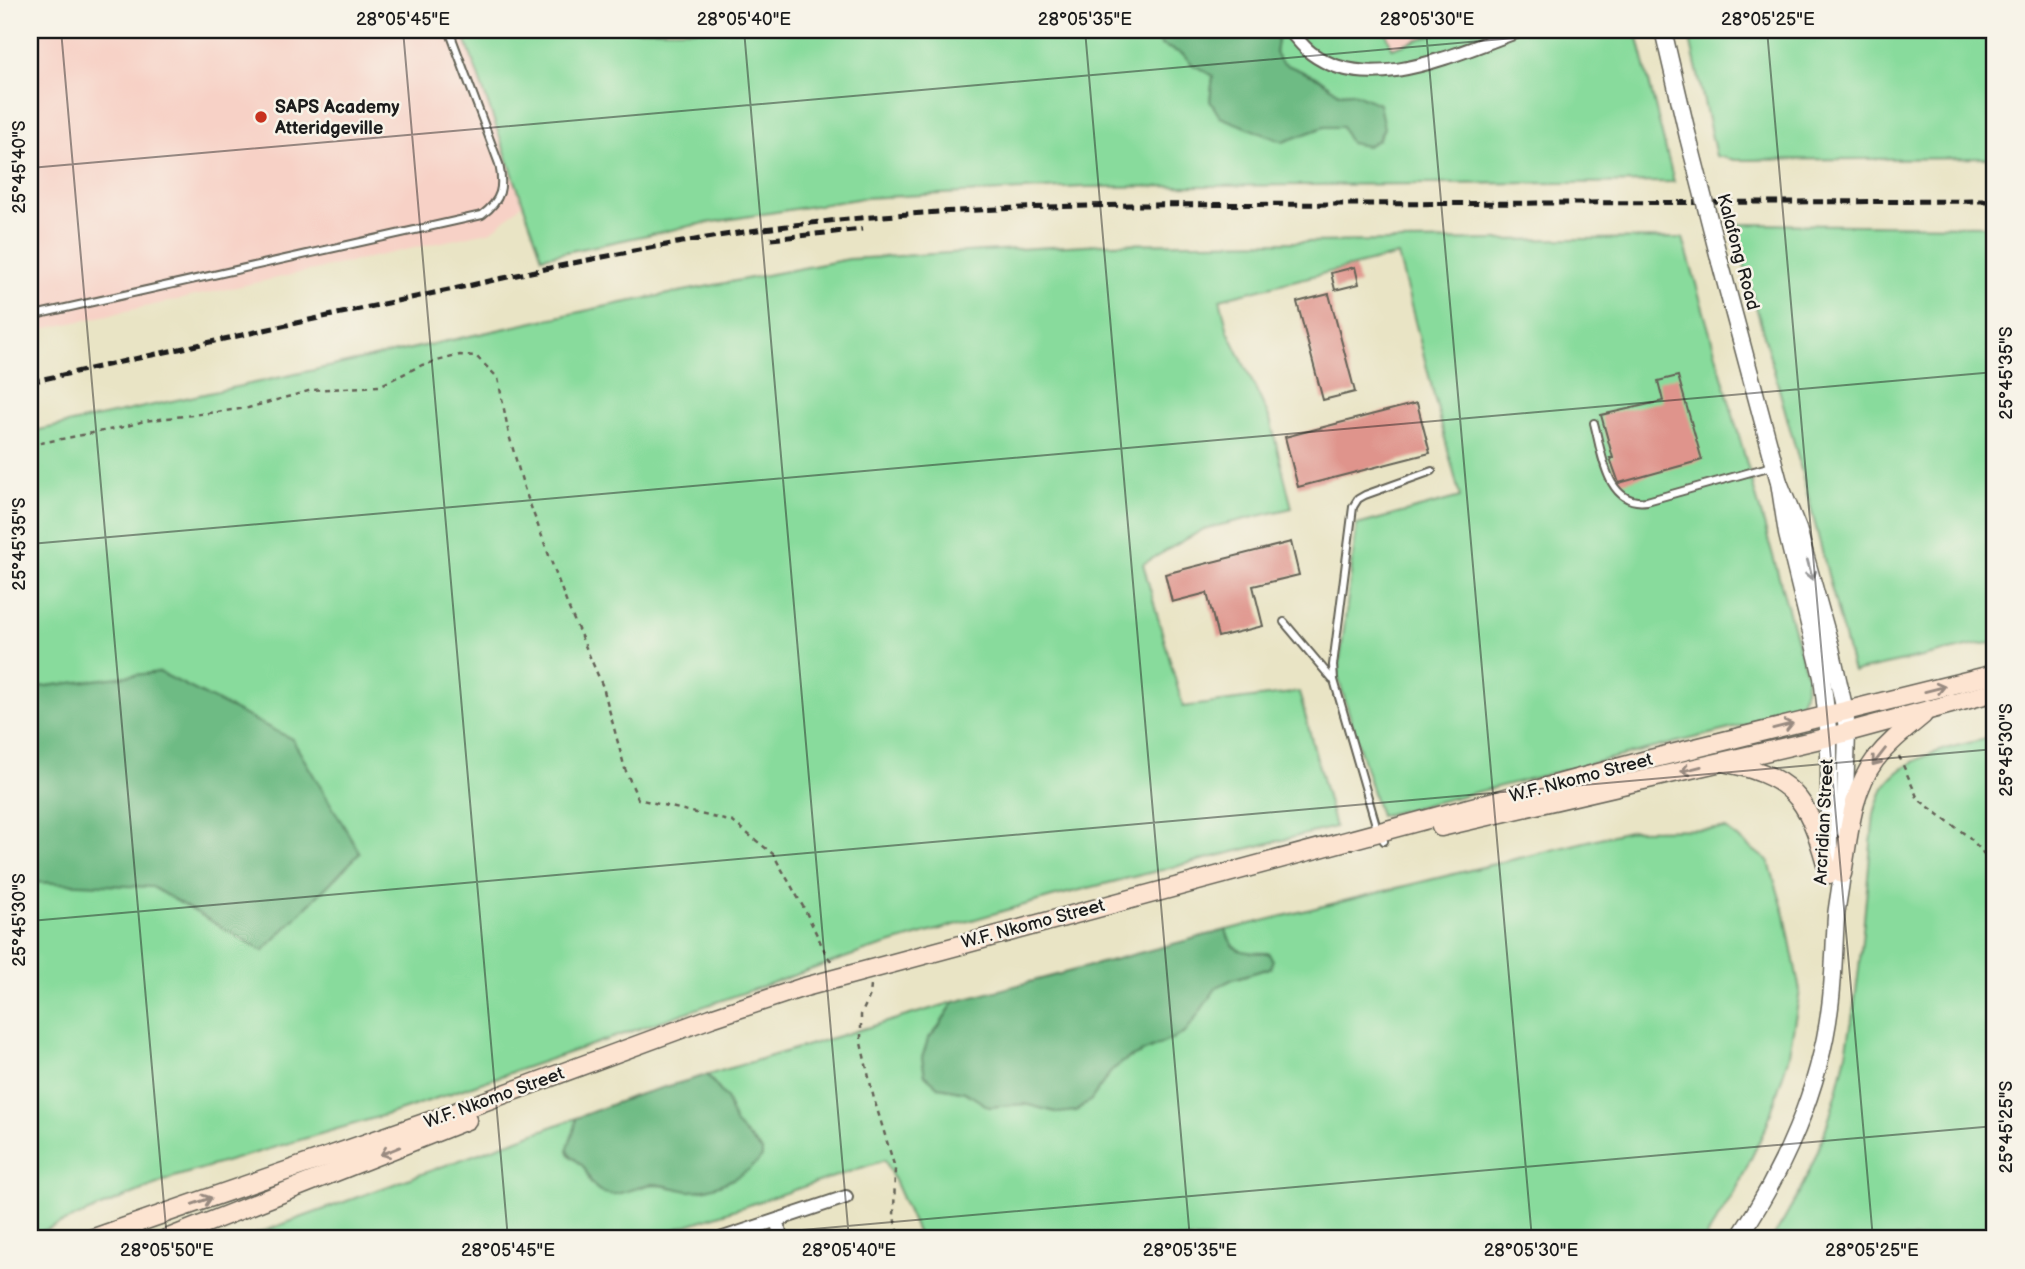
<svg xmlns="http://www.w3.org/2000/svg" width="2025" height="1269" viewBox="0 0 2025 1269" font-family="'Balsamiq Sans',sans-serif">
<rect width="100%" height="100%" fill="#f7f3e8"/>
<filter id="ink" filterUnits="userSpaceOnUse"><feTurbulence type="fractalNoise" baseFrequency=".0143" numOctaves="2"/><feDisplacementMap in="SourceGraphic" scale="14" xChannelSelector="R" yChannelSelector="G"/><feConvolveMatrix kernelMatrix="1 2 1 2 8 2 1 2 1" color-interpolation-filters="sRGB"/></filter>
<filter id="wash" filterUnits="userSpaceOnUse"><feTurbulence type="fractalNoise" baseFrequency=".00686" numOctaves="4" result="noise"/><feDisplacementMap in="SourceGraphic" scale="28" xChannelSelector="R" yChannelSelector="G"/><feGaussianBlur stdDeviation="1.57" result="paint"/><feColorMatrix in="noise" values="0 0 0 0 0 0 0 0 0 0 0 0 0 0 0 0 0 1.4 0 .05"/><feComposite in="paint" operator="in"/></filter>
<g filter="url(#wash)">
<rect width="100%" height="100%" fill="#e9e4c5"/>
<g fill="#f7d1c6">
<polygon points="30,30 462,30 522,204 492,231 30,332"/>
<polygon points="1385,30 1447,30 1391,48"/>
</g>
<g fill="#88db9c" stroke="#527c5c" stroke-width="2">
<polygon points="462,30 1155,30 1161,45 1183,54 1192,64 1213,76 1210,101 1283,142 1324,127 1342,127 1352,92 1339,93 1318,78 1282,63 1275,53 1278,35 1277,30 1385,30 1392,48 1447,30 1636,30 1674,182 1084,187 863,198 695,225 542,257"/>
<polygon points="1688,30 1995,30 1995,158 1735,160 1716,156"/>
<polygon points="1733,224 1995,226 1995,643 1981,644 1853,672 1796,450"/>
<path d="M1683 238 1807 676C1804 704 1802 704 1778 717L1380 816 1338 677 1357 525 1460 497 1398 255 1220 299 1228 331 1270 419 1292 508 1204 529 1143 564 1183 707 1299 692 1335 827 1052 897 868 950 402 1110 174 1177 30 1236V432L612 305 849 259 1101 244Z"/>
<path d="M1995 737V1239H1772C1859 1109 1858 963 1874 814 1876 807 1878 799 1881 793 1901 754 1957 746 1995 737Z"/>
<path d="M1726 829 1769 862 1785 915 1800 991 1788 1059 1767 1125 1737 1188 1705 1239H920L885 1160 645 1239H242L576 1118V1131L568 1149 570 1155 584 1167 591 1184 621 1193 652 1184 692 1191 762 1151 736 1125 726 1098 707 1075 954 1002 939 1026 928 1040 922 1058 925 1075 939 1087 965 1092 989 1107 1025 1104 1059 1113 1090 1101 1112 1070 1127 1059 1185 1033 1216 987 1233 979 1270 968C1251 957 1232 953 1226 930L1633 830Z"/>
</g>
<g fill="#6ebb84" stroke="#456c50" stroke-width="2">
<polygon points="1155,30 1277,30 1278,35 1275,53 1282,63 1318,78 1339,93 1352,92 1379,104 1384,128 1378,140 1367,146 1350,143 1342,127 1324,127 1283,142 1220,117 1210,101 1213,76 1192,64 1183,54 1161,45"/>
<polygon points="159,672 292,739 360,853 263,951 152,887 30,882 30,688"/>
<path d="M1226 930C1233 956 1245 952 1268 953L1273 960 1270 968 1233 979 1217 987 1185 1033 1127 1059 1112 1070 1090 1101 1076 1111 1059 1113 1025 1104 989 1107 965 1092 939 1087 925 1075 922 1058 928 1039 939 1026 954 1002Z"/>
<path d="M707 1075 726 1098 736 1125 762 1151V1157C748 1175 713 1191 690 1191 678 1190 665 1184 652 1184 636 1185 615 1201 600 1191 589 1185 589 1173 582 1165 577 1160 568 1156 568 1149 569 1138 576 1134 576 1118L634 1096Z"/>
</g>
<g id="blocks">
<g fill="#df948c">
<polygon points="1355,267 1359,284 1335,290 1331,273"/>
<polygon points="1329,294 1355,392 1323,400 1297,302"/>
<polygon points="1678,376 1702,460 1619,483 1610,458 1613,458 1601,415 1663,401 1658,381"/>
<polygon points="1417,403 1430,453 1298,487 1285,437"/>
<polygon points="1291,542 1299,575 1253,586 1263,626 1218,637 1207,593 1172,602 1165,574"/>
</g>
</g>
</g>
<g filter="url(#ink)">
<use href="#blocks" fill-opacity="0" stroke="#646257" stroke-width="2"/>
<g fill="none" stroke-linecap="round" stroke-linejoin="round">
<g stroke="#646257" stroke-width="10">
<g id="service">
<path d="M30 316 482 215C502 200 504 187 499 164L449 30"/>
<path d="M1594 423C1602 452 1606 507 1647 501L1772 466"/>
<polyline points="1284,622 1332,679"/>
<polyline points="1384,841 1378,832 1334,680 1333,665 1353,507 1358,499 1365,495 1432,471"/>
</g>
</g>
<g stroke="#646257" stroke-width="16">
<g id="minor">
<path d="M1289 30C1296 37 1303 47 1311 53 1371 98 1460 51 1522 30"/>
<polyline points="776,1221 782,1239"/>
<polyline points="720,1239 846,1197"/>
</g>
</g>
<g stroke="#646257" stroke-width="19">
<g id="tertiary">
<polyline points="1663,30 1688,137"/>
<polyline points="1720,262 1779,482 1787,534 1822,677 1829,737 1829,864"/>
<polyline points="1779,482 1798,529 1831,648 1845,711 1847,732 1844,830"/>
<path d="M1738 1239C1783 1172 1820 1089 1830 1007 1834 977 1834 947 1836 916 1838 898 1842 881 1843 863"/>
</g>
</g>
<g stroke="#646257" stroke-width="21">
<g id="secondary">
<path d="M1727 763C1801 778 1810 807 1829 874"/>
<polyline points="1441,827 1829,737 1995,692"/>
<path d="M1842 874C1849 835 1851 792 1875 760 1889 742 1906 729 1923 715"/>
<polyline points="91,1239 453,1113 711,1018 801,988 1643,761 1995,674"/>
<polyline points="166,1239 467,1120"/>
</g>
</g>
<g stroke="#646257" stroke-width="2.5" stroke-dasharray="5 5" stroke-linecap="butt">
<polyline points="30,445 124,427 144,421 248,408 312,390 379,386 422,365 460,355 476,356 498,378 509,435 524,488 567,604 603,687 625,769 638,799 733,822 773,854 805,910 827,956 833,963"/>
<polyline points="1899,756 1918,799 1969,837 1982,851 1995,878"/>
<polyline points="871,986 870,995 861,1015 861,1043 874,1099 895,1168 894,1218 901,1239"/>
<polyline points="56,1239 76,1232"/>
</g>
<use href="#service" stroke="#fff" stroke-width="6"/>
<use href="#minor" stroke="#fff" stroke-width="12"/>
<use href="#tertiary" stroke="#fff" stroke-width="16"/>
<use href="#secondary" stroke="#fde4d1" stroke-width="18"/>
<g stroke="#1c1c1c" stroke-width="5" stroke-dasharray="10 5" stroke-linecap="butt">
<polyline points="771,239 862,229"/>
<path d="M30 382C172 351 315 318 458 288 575 262 692 237 811 223 918 211 1024 207 1131 205L1995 201"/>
</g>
<g stroke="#646257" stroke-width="19" stroke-linecap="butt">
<polyline id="tertiary-bridge" points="1688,137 1720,262"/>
</g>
<use href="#tertiary-bridge" stroke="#fff" stroke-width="16"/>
</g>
<defs><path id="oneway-shaft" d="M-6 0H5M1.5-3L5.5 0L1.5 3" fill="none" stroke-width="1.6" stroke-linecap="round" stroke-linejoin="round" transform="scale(1.75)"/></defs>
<use stroke="#999" href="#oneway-shaft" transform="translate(1810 570) rotate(75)"/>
<g stroke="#988a80">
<use href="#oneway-shaft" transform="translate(1935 689) rotate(-14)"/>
<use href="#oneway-shaft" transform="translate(1783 726) rotate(-14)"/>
<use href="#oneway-shaft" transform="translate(1879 757) rotate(128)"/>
<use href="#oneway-shaft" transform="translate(1691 769) rotate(166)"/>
<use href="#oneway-shaft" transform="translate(390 1151) rotate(158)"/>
<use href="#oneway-shaft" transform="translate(202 1201) rotate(-19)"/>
</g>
</g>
<path fill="none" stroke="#1c1c1c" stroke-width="2" stroke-opacity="0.45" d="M61 30 167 1239M403 30 508 1239M744 30 849 1239M1085 30 1190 1239M1426 30 1532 1239M1767 30 1873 1239M30 168 1607 30M30 544 1995 372M30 921 1995 749M698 1239 1995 1126"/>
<circle fill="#c8321e" stroke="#f7f3e8" stroke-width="2.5" cx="261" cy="117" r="7"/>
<g text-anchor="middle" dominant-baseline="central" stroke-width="5" stroke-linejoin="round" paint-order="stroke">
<g font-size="18" font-weight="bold" fill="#1c1c1c" stroke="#f7f3e8" text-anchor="start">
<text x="275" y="107">SAPS Academy<tspan x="275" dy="21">Atteridgeville</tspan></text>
</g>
<g font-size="18" fill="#1c1c1c" stroke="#f7f3e8">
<text transform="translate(1738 252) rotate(75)">Kalafong Road</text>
<text transform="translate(1581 778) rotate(-15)">W.F. Nkomo Street</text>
<text transform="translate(1824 822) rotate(-87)">Arcridian Street</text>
<text transform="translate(1033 924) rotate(-15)">W.F. Nkomo Street</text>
<text transform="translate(494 1098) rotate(-20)">W.F. Nkomo Street</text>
</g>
</g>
<rect width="2025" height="1269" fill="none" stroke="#f7f3e8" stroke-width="77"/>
<rect x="38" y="38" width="1948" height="1192" fill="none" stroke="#1c1c1c" stroke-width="2.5"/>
<g font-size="18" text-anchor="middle" fill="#1c1c1c">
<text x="403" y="25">28°05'45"E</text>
<text x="744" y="25">28°05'40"E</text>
<text x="1085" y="25">28°05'35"E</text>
<text x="1427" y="25">28°05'30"E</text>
<text x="1768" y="25">28°05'25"E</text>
<text transform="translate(19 167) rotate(-90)" y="6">25°45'40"S</text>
<text transform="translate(2006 373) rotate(-90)" y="6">25°45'35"S</text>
<text transform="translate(19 544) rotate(-90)" y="6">25°45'35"S</text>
<text transform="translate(2006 750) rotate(-90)" y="6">25°45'30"S</text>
<text transform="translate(19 920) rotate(-90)" y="6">25°45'30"S</text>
<text transform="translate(2006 1127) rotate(-90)" y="6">25°45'25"S</text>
<text x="167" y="1256">28°05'50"E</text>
<text x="508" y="1256">28°05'45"E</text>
<text x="849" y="1256">28°05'40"E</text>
<text x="1190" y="1256">28°05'35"E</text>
<text x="1531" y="1256">28°05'30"E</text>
<text x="1872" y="1256">28°05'25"E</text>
</g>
</svg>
